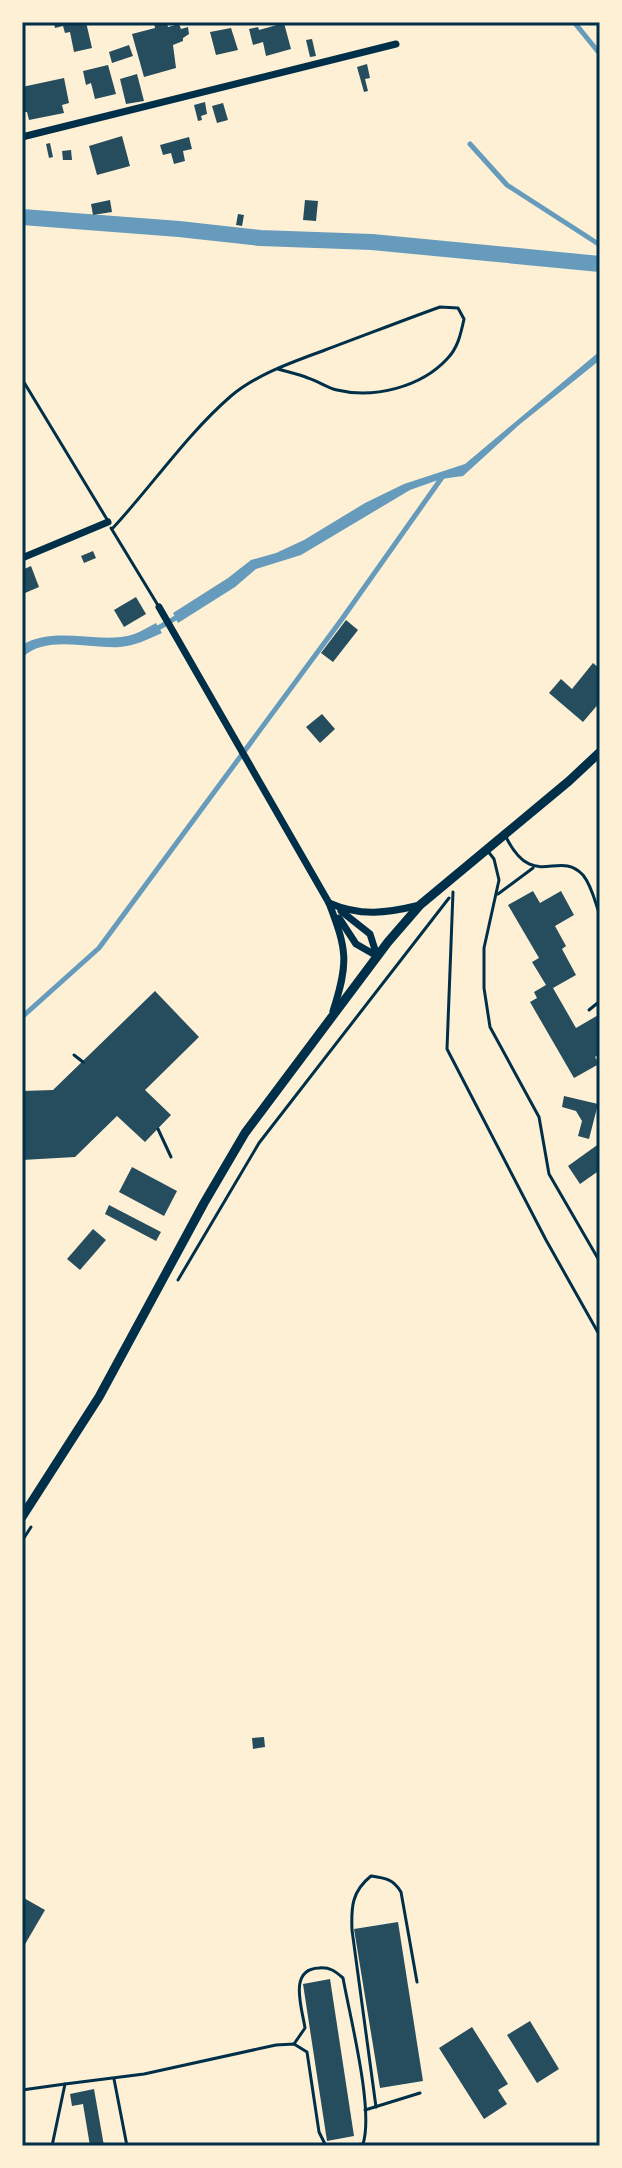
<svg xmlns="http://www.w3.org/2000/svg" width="622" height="2168" viewBox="0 0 622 2168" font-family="'Fira Sans Condensed',sans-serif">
<rect width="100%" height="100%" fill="#fdf0d5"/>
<g fill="#669bbc">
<polygon points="600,351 600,360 519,425 463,476 441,479 410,490 301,555 256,569 235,587 178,623 173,613 228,578 251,560 276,553 304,540 365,503 404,484 465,464"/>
<path d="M156 623 162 633C149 639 134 646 120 647 90 649 45 634 22 658V645C52 627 89 641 121 637 134 636 145 629 156 623Z"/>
</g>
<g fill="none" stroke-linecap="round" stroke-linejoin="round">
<g stroke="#669bbc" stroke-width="5">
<polyline points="574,22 600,54"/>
<polyline points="470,144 507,185 600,245"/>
<polyline points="153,631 179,616"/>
<polyline points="22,1017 99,948 342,619 443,476"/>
</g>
<polyline stroke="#669bbc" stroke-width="16" points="22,217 179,229 260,238 372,242 600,264"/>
</g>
<g fill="#264d5e">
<polygon points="54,22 86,22 92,48 74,52 70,32 65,33 63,26 55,28"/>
<polygon points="154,22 167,22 168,27 179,24 181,29 188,27 189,34 183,38 183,41 173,45 176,68 144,77 132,34 155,28"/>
<polygon points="284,23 291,49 266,56 263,42 253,45 249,29 258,27 259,30"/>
<polygon points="231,28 238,50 216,55 210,32"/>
<polygon points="312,39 316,56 310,57 306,40"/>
<polygon points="129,45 133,56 112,63 109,52"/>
<polygon points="367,64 370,78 365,79 368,91 364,92 357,67"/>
<polygon points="108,65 116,94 95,99 91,83 86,85 83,71"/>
<polygon points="137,74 144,101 126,104 120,79"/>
<polygon points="64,78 69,103 62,105 64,113 29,120 27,112 23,112 22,108 22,87"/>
<polygon points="205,102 207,114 201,116 202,120 198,121 194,105"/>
<polygon points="223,103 228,120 217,123 212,106"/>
<polygon points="122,136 130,166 97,175 89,146"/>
<polygon points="189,137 192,149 183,151 185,161 174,164 171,153 163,155 160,145"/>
<polygon points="50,143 53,157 49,158 46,144"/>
<polygon points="71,150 72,160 63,160 62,151"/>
<polygon points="110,200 112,212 93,215 91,204"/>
<polygon points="305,200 318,201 316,221 303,220"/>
<polygon points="238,214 244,215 242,226 236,225"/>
<polygon points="93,551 96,558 84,563 81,556"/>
<polygon points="31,566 39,587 25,593 22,585 22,570"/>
<polygon points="136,597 146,614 124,627 114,610"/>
<polygon points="346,620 358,630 333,662 321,653"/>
<polygon points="593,663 600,669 600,702 583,722 549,693 561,679 572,689"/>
<polygon points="322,714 335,729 320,743 306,727"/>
<polygon points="533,891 540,903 561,891 574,915 555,926 566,946 562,949 576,975 553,988 576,1028 600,1014 600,1054 595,1057 599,1064 574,1078 530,1002 537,998 534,992 546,985 532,962 539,958 508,905"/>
<polygon points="155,991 199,1037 145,1090 171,1115 145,1142 117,1116 75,1157 22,1160 22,1091 53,1090"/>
<polygon points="564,1096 598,1104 589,1139 578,1136 582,1121 576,1111 562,1107"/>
<polygon points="600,1143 600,1170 580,1184 568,1166"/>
<polygon points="132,1167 177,1191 164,1216 119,1192"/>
<polygon points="109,1205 161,1232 156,1241 105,1214"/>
<polygon points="93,1229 106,1240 80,1270 67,1259"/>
<polygon points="264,1737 265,1747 253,1749 252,1738"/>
<polygon points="22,1897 45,1910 24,1946 22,1945"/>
<polygon points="398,1922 423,2081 380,2088 354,1929"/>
<polygon points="330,1979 354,2136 327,2141 303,1984"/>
<polygon points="530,2021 559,2069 537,2083 507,2035"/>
<polygon points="472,2027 508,2084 498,2090 507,2104 484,2119 439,2048"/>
<polygon points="94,2089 104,2146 90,2146 83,2104 72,2106 70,2094"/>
</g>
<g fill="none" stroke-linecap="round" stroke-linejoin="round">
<g stroke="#003049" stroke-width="3">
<polyline points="453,892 447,1049 546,1240 600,1336"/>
<polyline points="74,1055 83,1062"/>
<polyline points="158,1129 171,1157"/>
<polyline points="178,1280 259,1143 449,898"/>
<polyline points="22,1541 31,1527"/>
</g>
<g stroke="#003049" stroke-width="3">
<polyline points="22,379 108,521"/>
<polyline points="111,528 159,607"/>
<path d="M112 529C152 486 186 435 231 396 257 374 293 362 325 350 363 336 401 321 440 307L458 308 464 319C461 333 458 348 447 359 421 387 374 399 337 390 327 388 318 381 308 378 298 374 288 372 278 369"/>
<path d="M505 835C533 893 558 848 583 875 592 886 595 902 600 916"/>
<polyline points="487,850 494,859 499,880 484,948 484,988 490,1027 539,1117 549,1174 600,1262"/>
<polyline points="498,894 533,868"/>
<polyline points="589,1010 600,1001"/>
<path d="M294 2044 305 2028C302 2008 288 1969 319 1968 330 1967 335 1971 343 1978 350 2017 374 2110 363 2144L346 2146"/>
<polyline points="114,2079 127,2146"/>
<polyline points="22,2090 65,2084"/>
<path d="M376 2107 352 1930C351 1907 352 1891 371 1876 385 1878 393 1879 401 1892L417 1982"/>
<polyline points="365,2110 420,2093"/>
<polyline points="52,2146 65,2084 144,2074 276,2045 294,2044 307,2052 319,2132 326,2146"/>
</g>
<g stroke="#003049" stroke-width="7">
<polyline points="22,137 396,44"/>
<polyline points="22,558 108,522"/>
<path d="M159 607 329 903C347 950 349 962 333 1011"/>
<path d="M329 903C361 917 387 913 420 905"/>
<polyline points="341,911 370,934 377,956"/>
<polyline points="339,918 356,944 377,956"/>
</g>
<polyline stroke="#003049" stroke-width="9" points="22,1517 99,1397 204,1203 245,1133 388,942 420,905 569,781 600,752"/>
</g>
<rect width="622" height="2168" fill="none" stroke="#fdf0d5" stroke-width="48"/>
<rect x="24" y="24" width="574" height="2120" fill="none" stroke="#003049" stroke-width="3"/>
</svg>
